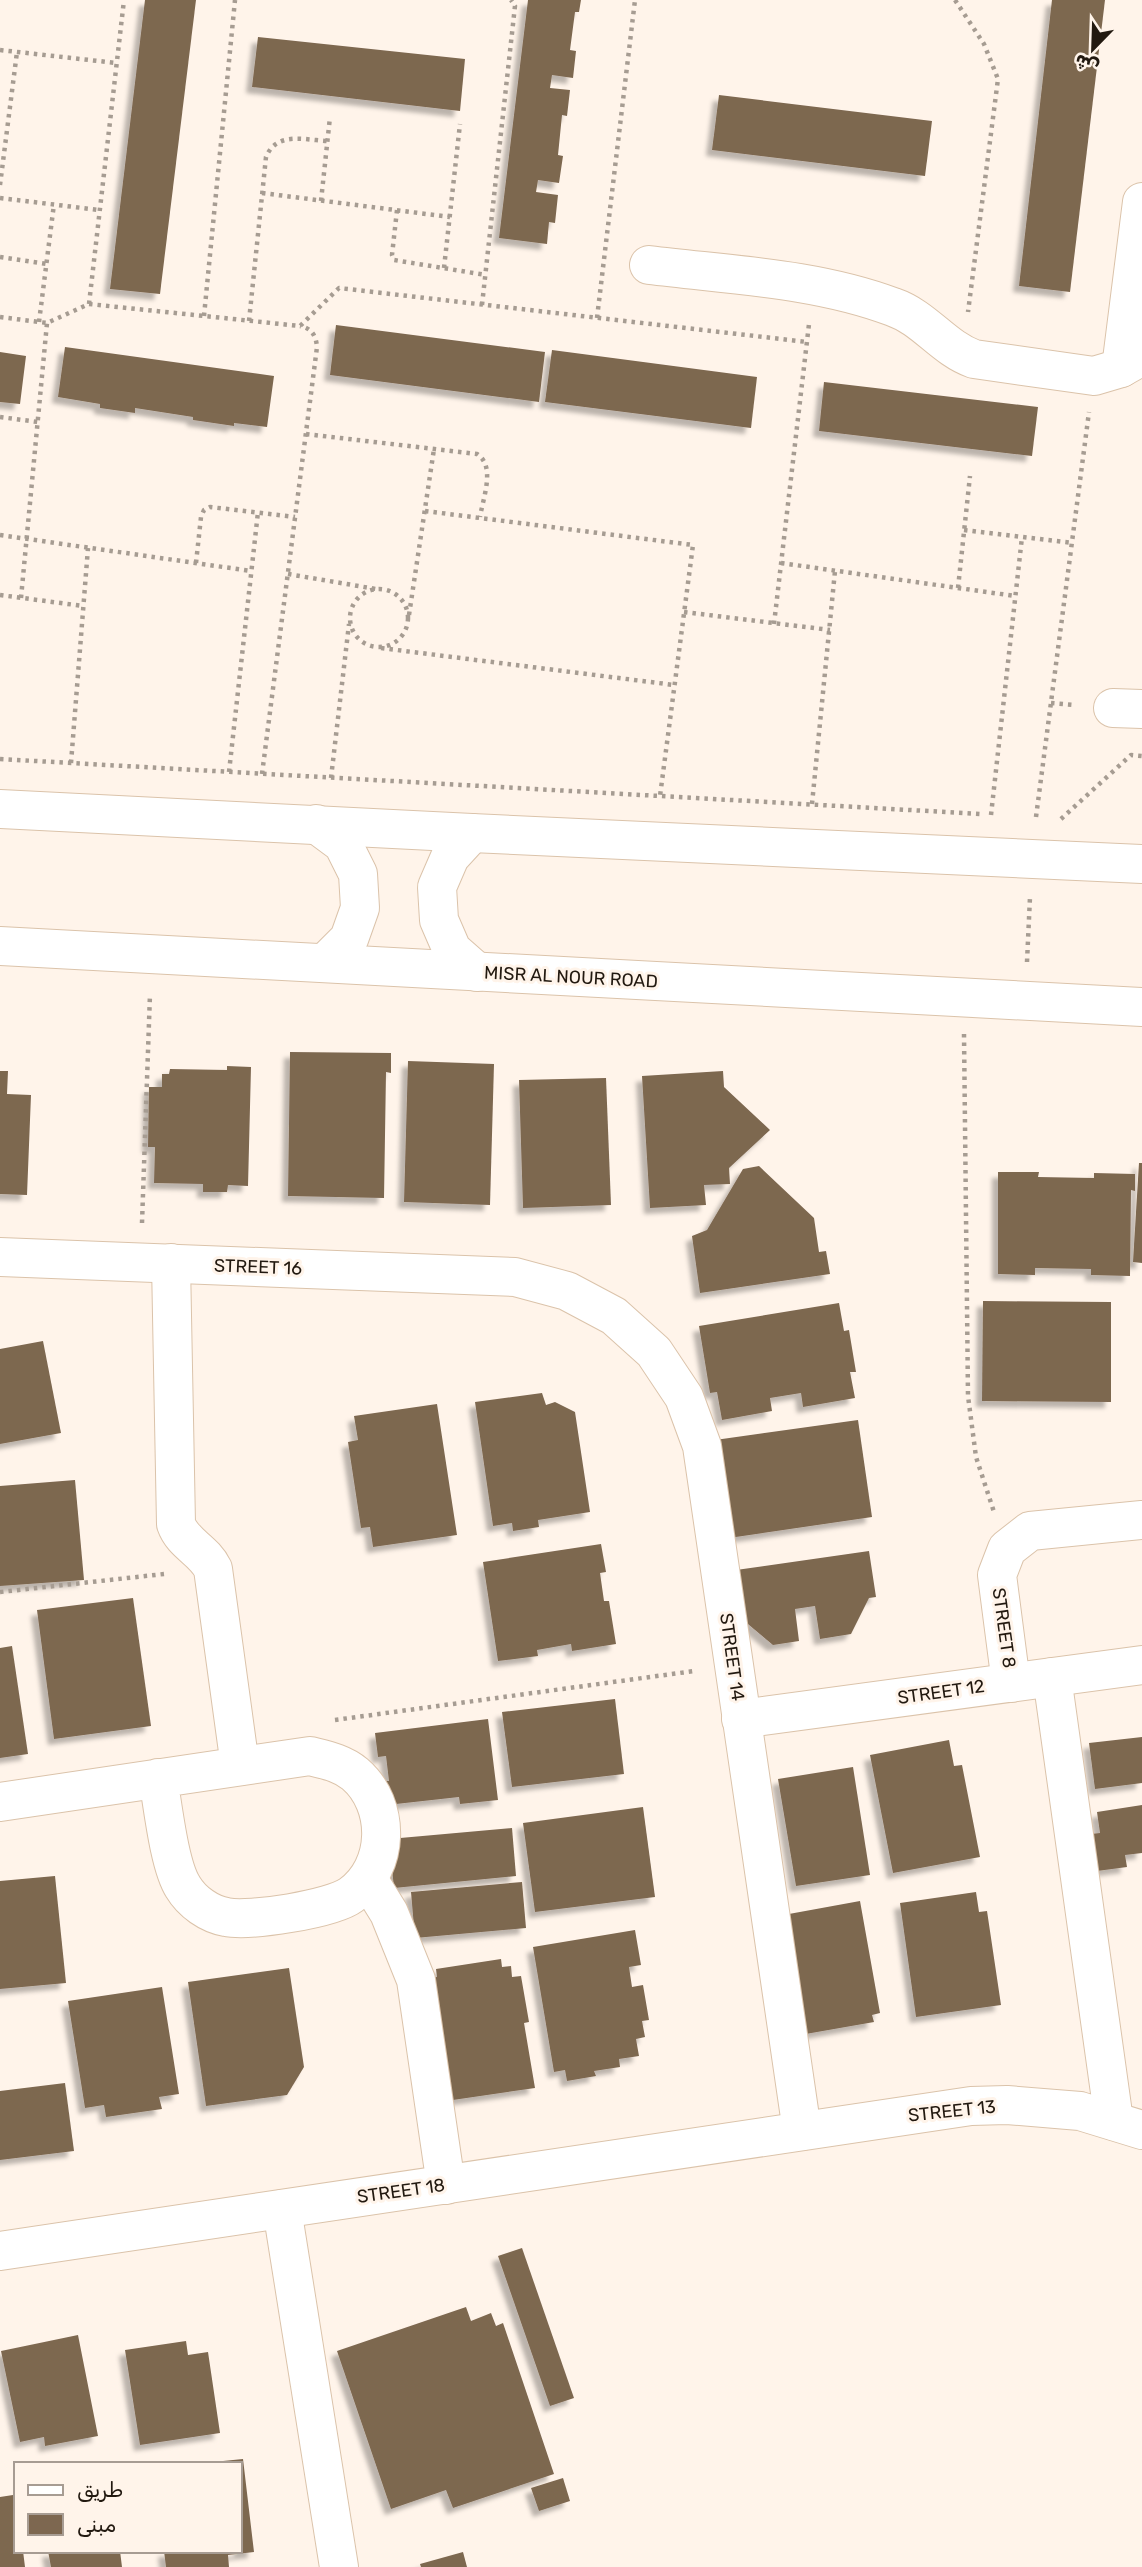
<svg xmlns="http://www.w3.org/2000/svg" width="1142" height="2567" viewBox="0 0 1142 2567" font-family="Rubik,'Noto Naskh Arabic',sans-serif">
<defs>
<filter id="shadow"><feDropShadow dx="-6" dy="6" stdDeviation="2" flood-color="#0004"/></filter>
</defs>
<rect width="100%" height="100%" fill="#fff4ea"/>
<g fill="#7d6750" filter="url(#shadow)">
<polygon points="145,0 196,0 160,294 110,289"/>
<polygon points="528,0 581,0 579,12 575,12 570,50 576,51 573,78 552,75 550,88 570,90 567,116 562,115 558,155 563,156 559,183 538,180 536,192 558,195 555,223 549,222 547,244 499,238"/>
<polygon points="1052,0 1105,0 1070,292 1019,286"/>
<polygon points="258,37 465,59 460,111 252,87"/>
<polygon points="719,95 932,121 925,176 712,150"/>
<polygon points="336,325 545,352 539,402 330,375"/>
<polygon points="65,347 274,376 267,427 234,423 234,426 193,420 193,417 135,408 135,413 100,408 100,404 58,397"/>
<polygon points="552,350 757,377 751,428 545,402"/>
<polygon points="0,352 26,356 20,404 0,402"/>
<polygon points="824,382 1038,407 1032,456 819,431"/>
<polygon points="290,1052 391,1053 391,1073 386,1072 384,1198 288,1196"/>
<polygon points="408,1061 494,1064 490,1205 404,1202"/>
<polygon points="227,1066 251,1067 248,1186 228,1185 227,1192 203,1192 203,1184 154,1183 155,1147 148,1147 149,1087 162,1087 162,1074 169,1074 170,1069 227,1070"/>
<polygon points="0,1071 8,1071 7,1094 31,1095 27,1195 0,1194"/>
<polygon points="723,1071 724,1087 770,1130 729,1168 730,1184 704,1185 706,1205 650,1208 642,1076"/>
<polygon points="606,1078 611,1205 523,1208 519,1080"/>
<polygon points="1139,1163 1142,1163 1142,1263 1133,1262"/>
<polygon points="759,1166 814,1218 819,1252 826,1251 830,1274 700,1293 692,1236 707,1230 743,1169"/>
<polygon points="998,1172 1039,1172 1038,1177 1094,1178 1094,1173 1135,1174 1135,1191 1131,1190 1130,1276 1091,1275 1091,1269 1035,1268 1035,1275 998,1274"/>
<polygon points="983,1301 1111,1302 1111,1402 982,1401"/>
<polygon points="839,1303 844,1331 849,1330 856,1372 850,1372 855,1398 803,1407 801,1393 770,1398 772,1411 722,1420 717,1392 710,1393 699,1326"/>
<polygon points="43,1341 61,1433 0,1444 0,1349"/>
<polygon points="542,1393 546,1405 555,1402 575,1412 590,1512 538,1520 539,1527 513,1531 512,1523 493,1526 475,1402"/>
<polygon points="437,1404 457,1535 373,1547 370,1527 361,1528 348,1442 358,1440 354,1416"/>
<polygon points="858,1420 872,1517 722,1539 708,1441"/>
<polygon points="75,1480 84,1580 0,1586 0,1486"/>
<polygon points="601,1544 606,1572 600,1573 604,1601 609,1601 616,1644 572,1651 571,1644 537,1650 538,1656 498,1661 483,1562"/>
<polygon points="869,1551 876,1597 869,1598 851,1634 820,1639 815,1606 795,1609 799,1641 773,1645 736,1614 729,1571"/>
<polygon points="133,1598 151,1726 54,1739 37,1610"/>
<polygon points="12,1646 28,1754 0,1758 0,1648"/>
<polygon points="615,1699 624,1774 512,1787 502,1712"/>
<polygon points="488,1719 498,1800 460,1804 459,1797 387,1805 384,1781 389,1781 386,1756 378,1757 375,1733"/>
<polygon points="1142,1737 1142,1783 1095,1789 1089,1743"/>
<polygon points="949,1740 954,1766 962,1765 980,1857 893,1873 870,1755"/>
<polygon points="853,1767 870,1875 796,1886 778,1779"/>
<polygon points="1142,1805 1142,1853 1125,1855 1127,1867 1097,1871 1091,1834 1100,1833 1097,1812"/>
<polygon points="643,1807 655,1897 535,1912 523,1823"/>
<polygon points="512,1828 516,1876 394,1888 389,1839"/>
<polygon points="55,1876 66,1983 0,1989 0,1881"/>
<polygon points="522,1882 526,1928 415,1938 411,1892"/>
<polygon points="976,1892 979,1912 987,1911 1001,2005 916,2017 900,1903"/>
<polygon points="860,1901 880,2013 872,2015 874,2022 800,2035 778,1916"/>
<polygon points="635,1930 641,1965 629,1967 632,1987 643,1985 649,2020 642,2021 645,2037 636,2039 639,2056 619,2059 620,2067 594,2071 596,2076 567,2081 565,2070 554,2072 533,1947"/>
<polygon points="501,1959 502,1967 511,1966 512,1977 521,1976 529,2022 524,2023 535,2088 446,2101 427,1978 437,1977 436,1969"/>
<polygon points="289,1968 304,2067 287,2095 206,2106 188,1982"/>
<polygon points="162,1987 179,2094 159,2097 162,2109 106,2117 104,2105 85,2108 68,2001"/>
<polygon points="65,2083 74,2151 0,2160 0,2091"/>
<polygon points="522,2248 574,2398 550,2406 498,2256"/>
<polygon points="466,2307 471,2321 491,2313 496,2326 503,2323 554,2474 453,2508 446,2490 391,2509 337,2351"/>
<polygon points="78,2335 98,2436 45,2446 44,2437 20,2442 1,2351"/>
<polygon points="186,2341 188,2355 208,2352 220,2433 140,2445 125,2350"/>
<polygon points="243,2459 254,2552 228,2555 229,2567 166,2567 164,2551 240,2551 240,2464 213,2462"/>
<polygon points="563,2478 570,2501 539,2511 531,2488"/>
<polygon points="13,2495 16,2513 16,2551 23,2551 25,2567 0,2567 0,2497"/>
<polygon points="48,2551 120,2551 122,2567 51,2567"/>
<polygon points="463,2552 467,2567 421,2567 420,2564"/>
</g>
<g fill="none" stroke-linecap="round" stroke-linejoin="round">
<g stroke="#dbc3aa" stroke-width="40">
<g id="minor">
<path d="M649 265C730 275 816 278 893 307 925 318 943 348 974 359L1094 376 1121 368 1142 356"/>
<polyline points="1121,368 1142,202"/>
<polyline points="1113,708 1142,709"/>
<polyline points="0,809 472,833 1142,864"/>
<polyline points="316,824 343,844 358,874 360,908 349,939 325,963"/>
<polyline points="472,833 450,857 437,887 439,920 452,950 477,972"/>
<polyline points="0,946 1142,1007"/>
<polyline points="0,1257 515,1277 567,1291 614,1316 654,1352 684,1397 702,1446 802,2131"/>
<path d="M171 1263 176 1524C183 1544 204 1550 213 1569L240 1766"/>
<polyline points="1052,1677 1114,2121"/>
<polyline points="1011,1683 997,1575 1007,1549 1030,1531 1142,1520"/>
<polyline points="741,1719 1142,1665"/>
<path d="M0 1802 310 1756C326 1760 342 1763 355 1774 391 1805 390 1867 351 1895 332 1909 249 1922 226 1917 209 1914 192 1902 183 1887 169 1865 163 1806 158 1778"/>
<polyline points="368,1879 389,1913 416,1980 446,2185"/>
<polyline points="282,2209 339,2567"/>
<polyline points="0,2251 971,2106 1007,2105 1080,2111 1142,2130"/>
</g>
</g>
<g stroke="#a69c92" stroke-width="4.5" stroke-dasharray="3.5 5" stroke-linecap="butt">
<polyline points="955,0 984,44 998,79 968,312"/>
<polyline points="0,50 116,63"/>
<polyline points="0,185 17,52"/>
<polyline points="262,193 450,217"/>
<polyline points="0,198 99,210"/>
<polyline points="321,201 330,117"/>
<polyline points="397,210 392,255 394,260 486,275"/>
<polyline points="0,257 47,264"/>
<polyline points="444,268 460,124"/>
<polyline points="89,304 124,0"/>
<polyline points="482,305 515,6 511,0"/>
<polyline points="204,316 235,0"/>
<polyline points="0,317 47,323 89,304 300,326 339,288 807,342"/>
<polyline points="597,318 635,0"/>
<path d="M249 321 266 157C277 131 304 140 328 141"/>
<polyline points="39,322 54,204"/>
<polyline points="0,417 38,422"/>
<path d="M306 434 477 454C496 466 483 498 480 517"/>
<polyline points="425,511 693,545 660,796"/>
<polyline points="964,530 1073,543"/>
<polyline points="0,535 251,571"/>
<polyline points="196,563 201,517 204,510 210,507 295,517"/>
<polyline points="781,563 1015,596"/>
<polyline points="288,574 376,589"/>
<polyline points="958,588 970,476"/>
<circle cx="379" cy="618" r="29"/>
<polyline points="0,595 83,606"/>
<polyline points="21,598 47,323"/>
<polyline points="684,612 830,630"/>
<polyline points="409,615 434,449"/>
<polyline points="774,624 809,324"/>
<polyline points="381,648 674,685"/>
<polyline points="1051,703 1075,705"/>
<polyline points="0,759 981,814"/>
<polyline points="71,763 88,548"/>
<polyline points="229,772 258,512"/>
<path d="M262 774 317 347C316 335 311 328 300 326"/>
<polyline points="331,778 349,624"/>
<polyline points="812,804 835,571"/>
<polyline points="991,815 1022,537"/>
<polyline points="1036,817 1089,412"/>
<polyline points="1061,819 1131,755 1142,756"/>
<polyline points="1027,962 1030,897"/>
<polyline points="964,1034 968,1396 976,1457 994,1512"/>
<polyline points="142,1223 150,994"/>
<polyline points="0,1592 164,1574"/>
<polyline points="335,1720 694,1671"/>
</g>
<use href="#minor" stroke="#fff" stroke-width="38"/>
</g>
<g text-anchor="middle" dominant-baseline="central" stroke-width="6" stroke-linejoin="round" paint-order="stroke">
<g font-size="18" fill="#221910" stroke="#fff4ea">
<text transform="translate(571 977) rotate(3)">MISR AL NOUR ROAD</text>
<text transform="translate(258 1267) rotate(2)">STREET 16</text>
<text transform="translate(1004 1628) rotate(82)">STREET 8</text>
<text transform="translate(732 1657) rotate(82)">STREET 14</text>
<text transform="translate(941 1692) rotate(-8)">STREET 12</text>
<text transform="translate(952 2111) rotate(-6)">STREET 13</text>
<text transform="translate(401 2191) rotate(-8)">STREET 18</text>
</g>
</g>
<rect x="14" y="2462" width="228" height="91" fill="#fff4ea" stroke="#a79c93" stroke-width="2"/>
<rect x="28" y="2485" width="35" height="10" fill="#ffffff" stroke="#a79c93" stroke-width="2"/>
<text x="77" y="2497" font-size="21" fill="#221910">طريق</text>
<rect x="28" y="2514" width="35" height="21" fill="#7d6750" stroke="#a79c93" stroke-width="2"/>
<text x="77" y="2532" font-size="21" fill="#221910">مبنى</text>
<g transform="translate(1093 49) rotate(203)" stroke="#fff4ea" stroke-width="5" paint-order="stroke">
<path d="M0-5L12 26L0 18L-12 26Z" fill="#221910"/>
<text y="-10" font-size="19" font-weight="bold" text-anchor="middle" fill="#221910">ش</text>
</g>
</svg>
